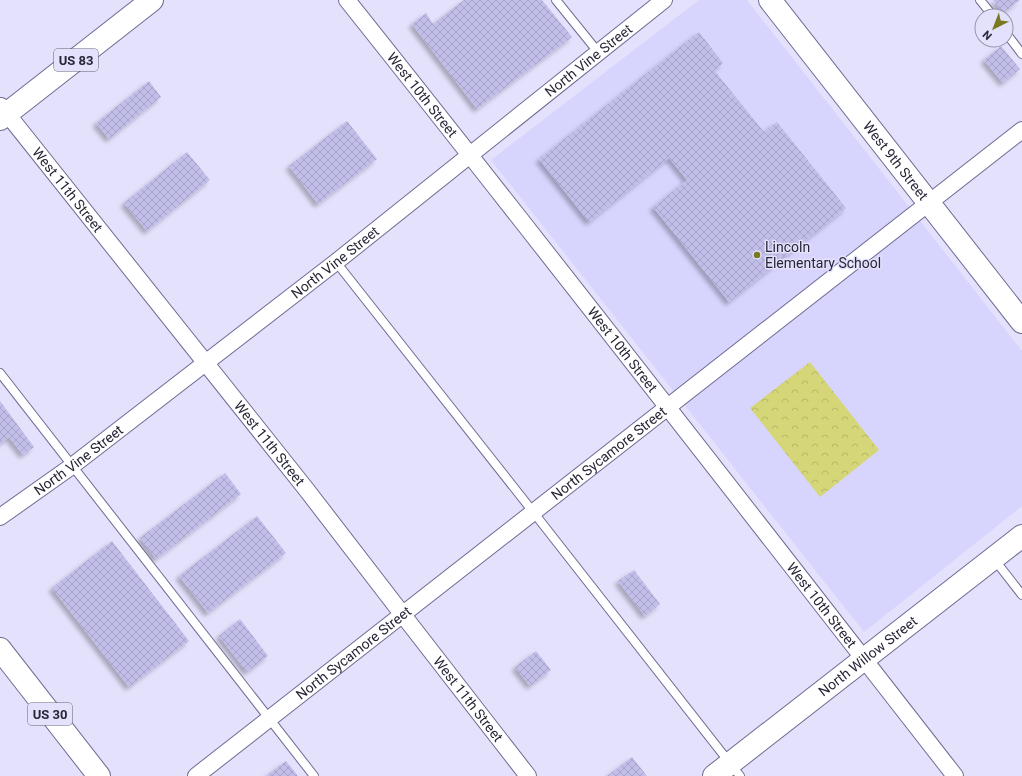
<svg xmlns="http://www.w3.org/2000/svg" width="1022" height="776" viewBox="0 0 1022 776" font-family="Roboto,sans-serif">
<defs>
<pattern id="forest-crowns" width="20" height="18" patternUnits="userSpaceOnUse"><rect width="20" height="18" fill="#d5d677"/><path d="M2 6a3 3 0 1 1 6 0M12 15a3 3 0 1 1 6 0" fill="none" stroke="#b7b868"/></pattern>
<pattern id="building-cross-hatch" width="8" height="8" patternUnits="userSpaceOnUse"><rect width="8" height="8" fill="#c2beea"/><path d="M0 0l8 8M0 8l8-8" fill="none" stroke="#a7a3c9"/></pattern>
<filter id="shadow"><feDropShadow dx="-3.5" dy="3.5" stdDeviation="2" flood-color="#0004"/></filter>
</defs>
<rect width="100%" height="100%" fill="#e3e1fc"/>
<polygon fill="#d7d4fe" points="699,0 747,0 1022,351 1022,506 864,632 491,160"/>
<polygon fill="url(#forest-crowns)" points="810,362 879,450 820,497 750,408"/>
<g fill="url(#building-cross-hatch)" filter="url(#shadow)">
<polygon points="464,0 542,0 572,37 477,109 412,24 426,13 433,24"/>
<polygon points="993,0 1020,0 1003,13"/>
<polygon points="699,32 723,63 714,70 764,132 777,122 846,208 729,302 653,207 687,180 669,158 589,222 539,159"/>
<polygon points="1001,46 1020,69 1003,83 984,60"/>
<polygon points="149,81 161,97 109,139 96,123"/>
<polygon points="347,121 377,159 318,204 289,166"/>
<polygon points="187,152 210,180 147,231 124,203"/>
<polygon points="0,401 34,447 23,455 9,437 0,444"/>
<polygon points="225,473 241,494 156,559 140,538"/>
<polygon points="257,516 286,553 208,613 179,576"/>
<polygon points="112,541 189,641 129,687 52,588"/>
<polygon points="634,570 660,604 645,616 618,581"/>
<polygon points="240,619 268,656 247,672 219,636"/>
<polygon points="536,651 551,670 530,686 515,667"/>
<polygon points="632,757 647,776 607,776"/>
<polygon points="286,761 298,776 266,776"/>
</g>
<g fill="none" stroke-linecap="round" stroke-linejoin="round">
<g stroke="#6f6b93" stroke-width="10">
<g id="lane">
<polyline points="556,0 598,52"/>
<polyline points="980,0 993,16"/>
<polyline points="1006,33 1022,54"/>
<polyline points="336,262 534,513 740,776"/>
<polyline points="0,373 314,776"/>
<polyline points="994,559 1022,595"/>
</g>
</g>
<g stroke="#6f6b93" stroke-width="18">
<g id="street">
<path id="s1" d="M347 0C552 257 753 517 955 776"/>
<path id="s2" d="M1 106 306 489 403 615 528 776"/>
<path id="s3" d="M0 517 72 466 336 262 664 0"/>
<path id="s4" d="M196 776 1022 130"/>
</g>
</g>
<g stroke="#6f6b93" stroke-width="24">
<g id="secondary">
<path id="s5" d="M770 0 1022 322"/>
<path id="s6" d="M714 776 1022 536"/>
</g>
</g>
<g stroke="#6f6b93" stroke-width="24">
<polyline id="primary" points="0,649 99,776"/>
</g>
<g stroke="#6f6b93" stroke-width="24">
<polyline id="highway" points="0,119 152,0"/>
</g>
<use href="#lane" stroke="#fff" stroke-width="8"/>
<use href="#street" stroke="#fff" stroke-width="16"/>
<use href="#secondary" stroke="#fff" stroke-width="22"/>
<use href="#primary" stroke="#fff" stroke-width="22"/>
<use href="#highway" stroke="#fff" stroke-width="22"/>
</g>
<circle fill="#7a7920" stroke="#e3e1fc" stroke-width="1.5" cx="757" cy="255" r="4"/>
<g text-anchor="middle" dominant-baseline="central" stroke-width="3" stroke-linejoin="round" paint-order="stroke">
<g fill="#e3e1fc" stroke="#5f5e72" stroke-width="1">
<rect x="54" y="49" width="44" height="22" rx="3"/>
<rect x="28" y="703" width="44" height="22" rx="3"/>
</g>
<g font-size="13" font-weight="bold" fill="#272637">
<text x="76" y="60">US 83</text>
<text x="50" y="714">US 30</text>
</g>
<g font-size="14" fill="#272637" stroke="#e3e1fc">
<text stroke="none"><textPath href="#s3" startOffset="745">North Vine Street</textPath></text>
<text stroke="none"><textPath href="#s1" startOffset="121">West 10th Street</textPath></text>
<text stroke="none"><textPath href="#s5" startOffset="204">West 9th Street</textPath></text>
<text stroke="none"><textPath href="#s2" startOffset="107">West 11th Street</textPath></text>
<text stroke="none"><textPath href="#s3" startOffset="421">North Vine Street</textPath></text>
<text stroke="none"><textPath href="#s1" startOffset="445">West 10th Street</textPath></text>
<text stroke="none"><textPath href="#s2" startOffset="431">West 11th Street</textPath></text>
<text stroke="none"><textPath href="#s4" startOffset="524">North Sycamore Street</textPath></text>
<text stroke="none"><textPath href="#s3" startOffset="97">North Vine Street</textPath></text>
<text stroke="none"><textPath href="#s1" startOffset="769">West 10th Street</textPath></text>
<text stroke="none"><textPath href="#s4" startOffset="200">North Sycamore Street</textPath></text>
<text stroke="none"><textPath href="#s6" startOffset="195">North Willow Street</textPath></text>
<text stroke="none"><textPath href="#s2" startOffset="755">West 11th Street</textPath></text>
</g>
<g font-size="14" fill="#272637" stroke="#e3e1fc" text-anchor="start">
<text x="765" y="247">Lincoln<tspan x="765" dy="16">Elementary School</tspan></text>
</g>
</g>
<g transform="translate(994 28) rotate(222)"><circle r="19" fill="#e3e1fc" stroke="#9896ad"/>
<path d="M0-3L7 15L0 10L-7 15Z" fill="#7a7920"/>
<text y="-6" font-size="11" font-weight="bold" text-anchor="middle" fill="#272637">N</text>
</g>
</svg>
